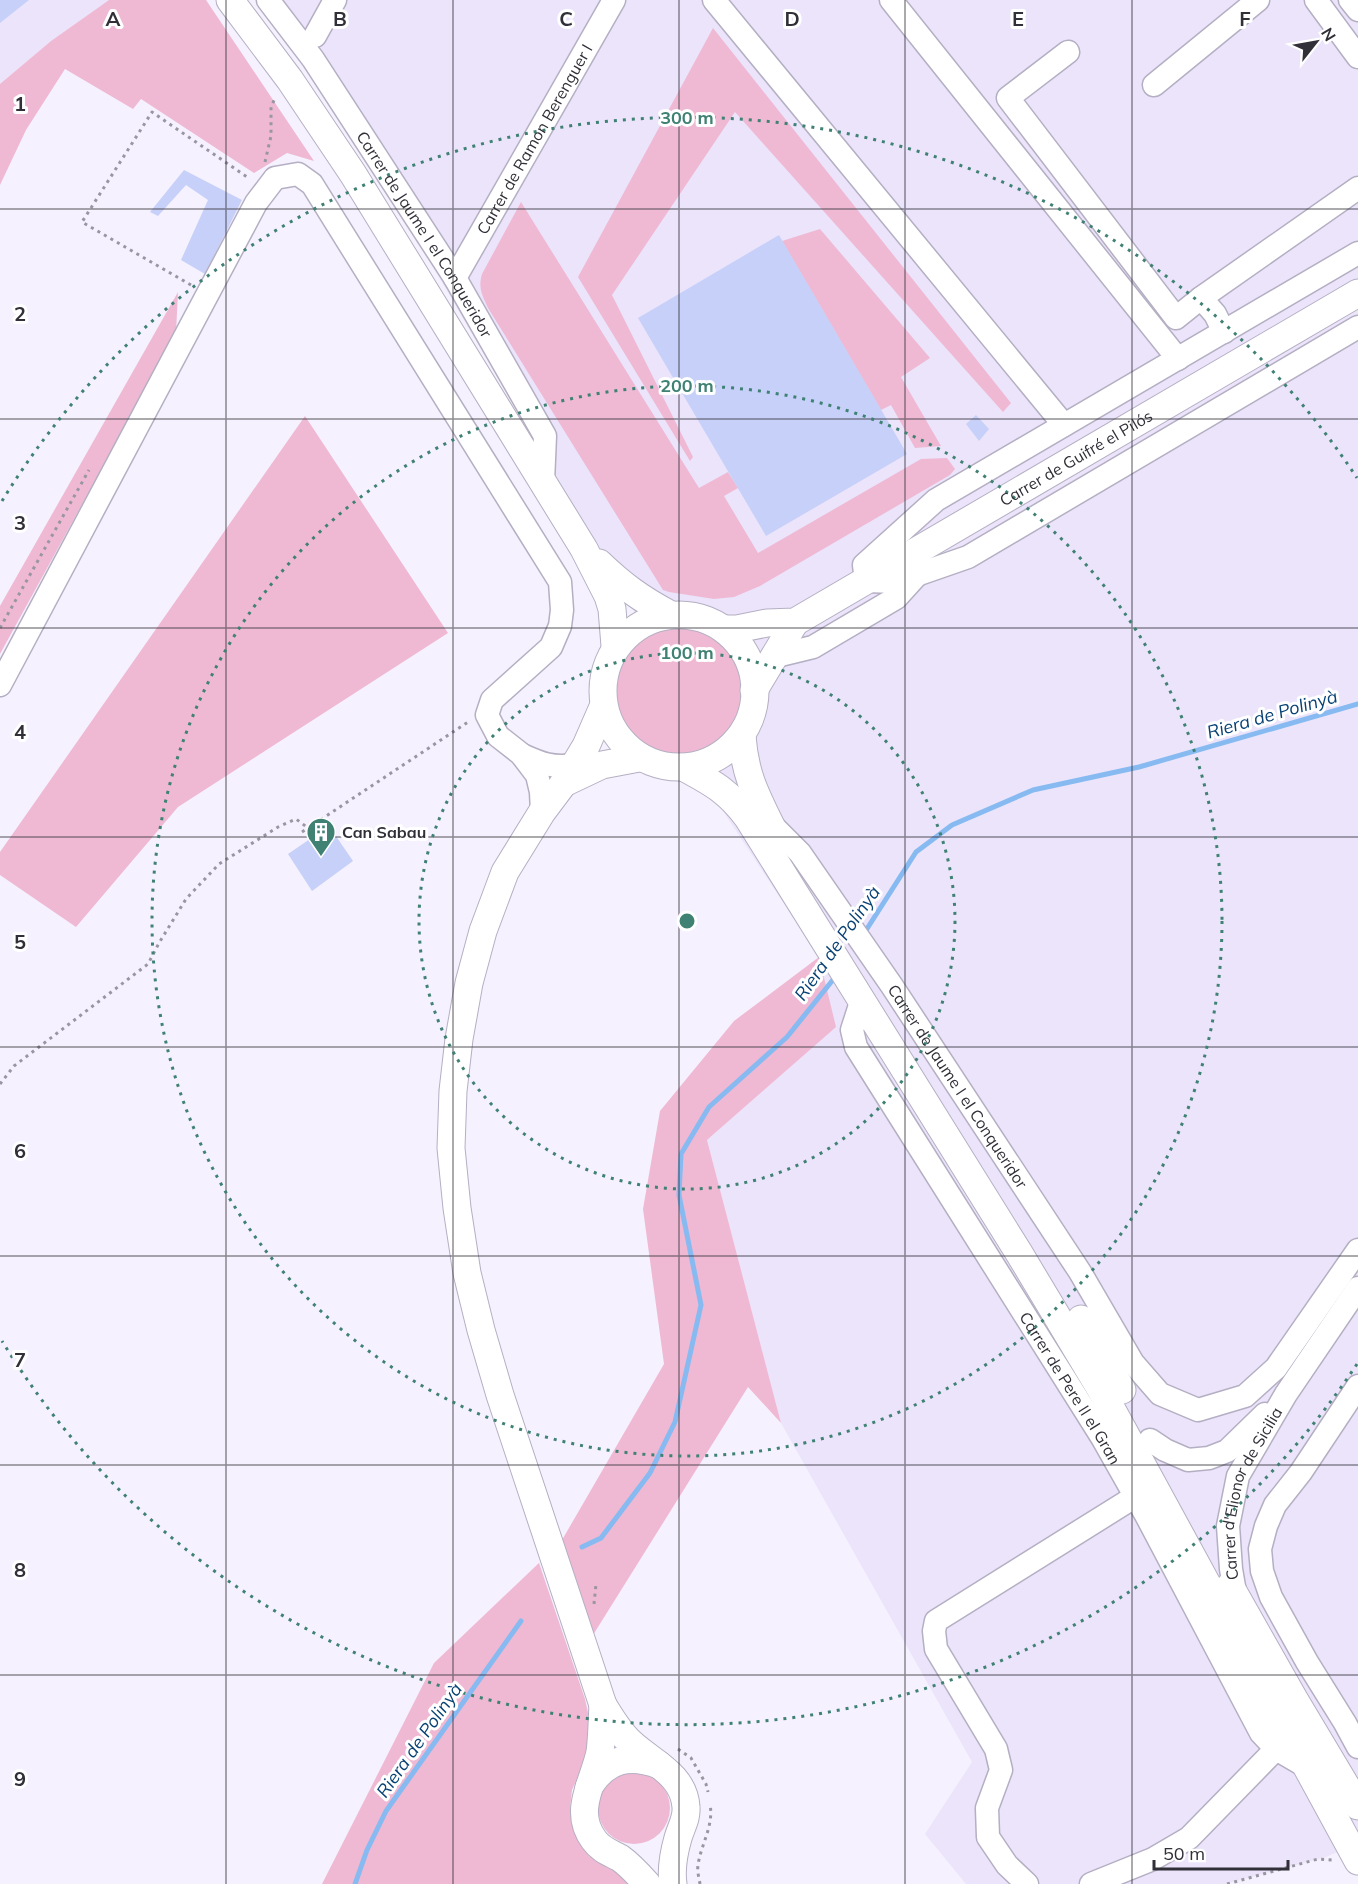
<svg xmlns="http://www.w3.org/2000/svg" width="1358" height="1884" viewBox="0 0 1358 1884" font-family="Mulish,sans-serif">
<rect width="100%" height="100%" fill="#f5f1fe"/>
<g fill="#ebe4fb">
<polygon points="0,0 109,0 51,41 0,84"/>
<polygon points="259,0 1358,0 1358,1843 1326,1857 1225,1884 966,1884 925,1834 972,1762 781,1423 707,1140 835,1027 819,957 723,811 648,635 360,142"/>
</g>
<g fill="#efb9d4">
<polygon points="109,0 206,0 314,161 287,153 254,173 141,99 133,109 65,69 26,130 0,185 0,84 51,41"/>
<polygon points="713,28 1011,403 1003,412 735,112 612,295 693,457 690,461 578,277"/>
<path d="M521 202 699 488 728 472 738 488 724 496 758 553 921 459 947 458 955 469 950 475 760 586 734 597 714 599 669 592 663 590 488 308C482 295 478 288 482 274Z"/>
<polygon points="820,229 930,358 901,377 941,446 915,448 891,405 881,410 782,241"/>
<polygon points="178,292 176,333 0,654 0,606"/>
<polygon points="305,416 448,633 178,807 76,927 0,875 0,852"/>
<circle cx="679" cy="691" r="76"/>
<polygon points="819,957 836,1027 707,1140 781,1423 748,1387 593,1635 562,1540 664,1364 643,1209 660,1111 734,1021"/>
<polygon points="539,1563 585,1699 591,1726 585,1760 572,1790 570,1808 572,1824 578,1841 589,1856 616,1872 629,1884 322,1884 434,1663"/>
<circle cx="634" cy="1808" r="36"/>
</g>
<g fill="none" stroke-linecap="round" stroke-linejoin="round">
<g stroke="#86baf1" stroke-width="5">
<polyline points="863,935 916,852 952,825 1033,790 1139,767 1358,704"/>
<polyline points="582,1547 601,1538 650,1473 675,1422 701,1305 679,1195 681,1154 709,1107 787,1037 836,976"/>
<polyline points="355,1884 367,1850 386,1811 521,1621"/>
</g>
</g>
<g fill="#c7d0f9">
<polygon points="0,0 29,0 0,23"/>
<polygon points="184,170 242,200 205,274 181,260 208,200 186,185 158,216 150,212"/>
<polygon points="779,235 907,454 766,536 638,318"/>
<polygon points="976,415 989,429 979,441 966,424"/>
<polygon points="329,826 353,861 312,891 288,854"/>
</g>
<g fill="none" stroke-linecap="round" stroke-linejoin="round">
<g stroke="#b5afc3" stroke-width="25">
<g id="minor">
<path id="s1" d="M268 0 313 59 455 278 545 436 543 482"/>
<polyline points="714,0 1064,425"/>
<polyline points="891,0 1178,359"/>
<polyline points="1316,0 1358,57"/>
<polyline points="1350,0 1358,10"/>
<polyline points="315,36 335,0"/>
<polyline points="1068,52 1008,98 1176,318 1201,298 1215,314 1224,332"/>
<polyline points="1154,85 1258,0"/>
<polyline points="1358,253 936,500 864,565 866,581 896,582 968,557 1358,327"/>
<path id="s2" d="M455 278 614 0"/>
<polyline points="1201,298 1358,188"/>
<polyline points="776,656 813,647 896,598 916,576"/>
<polyline points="0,685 256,203 275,178 298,174 312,184 560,582 562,610 560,626 551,647 492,700 487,715 498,736 521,754 537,775 541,792 542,812"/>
<path d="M522 755C542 764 552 768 575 765"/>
<path id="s3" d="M768 821 800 853 892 986 1080 1272 1133 1363 1160 1394 1198 1410 1245 1396 1276 1368 1358 1250"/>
<path id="s4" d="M862 999 852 1030 856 1047 1103 1439 1146 1515 1261 1733 1276 1749 1307 1767"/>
<polyline points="1358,1386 1301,1472 1275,1505 1266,1526 1260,1549 1262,1571 1271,1597 1307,1662 1345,1723 1358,1747"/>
<polyline points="1150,1440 1165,1450 1188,1460 1209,1458 1227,1451 1265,1414"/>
<path id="s5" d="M1236 1598 1231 1569 1228 1526 1238 1476 1286 1394 1358 1288"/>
<polyline points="1027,1884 1007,1865 988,1837 987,1808 1001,1770 996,1749 936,1649 934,1631 936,1621 1136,1496"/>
<polyline points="1091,1884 1153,1859 1189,1838 1276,1749"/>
</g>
</g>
<g stroke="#b5afc3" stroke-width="29">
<g id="major">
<polyline points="230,0 290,80 353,174 584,549 608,596 612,609 615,646"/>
<path d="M599 563C623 586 641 599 671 615"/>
<circle cx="679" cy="691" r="76"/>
<path id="s6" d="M725 629H737L767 623 795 622 1358 293"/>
<polyline points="754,690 795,622"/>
<path d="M603 707 586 746 563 784 542 812 505 872 483 931 469 983 459 1039 453 1091 451 1148 457 1208 467 1273 481 1330 500 1395 603 1705C611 1718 619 1732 631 1743 651 1762 684 1774 686 1807 687 1819 681 1827 678 1838 674 1852 671 1870 673 1884"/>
<path d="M742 736C745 776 756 795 773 830"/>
<path d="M685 768C713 783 729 792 748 818L1019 1253 1100 1388 1134 1450 1358 1861"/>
<polyline points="564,783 602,765 639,758"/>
<polyline points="1081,1319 1122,1390"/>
<polyline points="1230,1586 1294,1699 1358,1806"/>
<path d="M603 1705C602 1721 602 1737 600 1752 594 1782 572 1811 594 1840 601 1850 611 1853 620 1858 630 1865 639 1875 647 1884"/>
<path d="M589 1787C606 1759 629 1754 659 1765"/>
</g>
</g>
<g stroke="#9996a1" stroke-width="3" stroke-dasharray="3 4.5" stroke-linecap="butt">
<polyline points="265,162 271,136 271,107 275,98"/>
<polyline points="191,285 82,222 152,112 250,179"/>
<polyline points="0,628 89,470"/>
<polyline points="302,832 468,722"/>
<polyline points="0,1084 14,1066 148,964 159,943 186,899 219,864 278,827 296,819 308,828"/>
<polyline points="594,1604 596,1584"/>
<polyline points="678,1749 691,1758 706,1784 708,1792"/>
<path d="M700 1884C699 1878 697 1871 698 1865 701 1844 714 1826 710 1804"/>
<polyline points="1227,1884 1318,1859 1333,1860"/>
</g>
<use href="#minor" stroke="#fff" stroke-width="22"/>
<use href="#major" stroke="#fff" stroke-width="27"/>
</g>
<path fill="none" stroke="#312f37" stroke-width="1.5" stroke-opacity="0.55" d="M226 0V1884M453 0V1884M679 0V1884M905 0V1884M1132 0V1884M0 209H1358M0 419H1358M0 628H1358M0 837H1358M0 1047H1358M0 1256H1358M0 1465H1358M0 1675H1358"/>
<g fill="none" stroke="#3f8173" stroke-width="3" stroke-dasharray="3 6">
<circle cx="687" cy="921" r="268"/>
<circle cx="687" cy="921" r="535"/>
<path d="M1357 1364A803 803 0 0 1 2 1341M2 501A803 803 0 0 1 1357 478"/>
</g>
<defs>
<g id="building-pin" transform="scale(1.5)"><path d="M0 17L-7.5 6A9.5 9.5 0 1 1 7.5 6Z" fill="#3f8173" stroke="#fff"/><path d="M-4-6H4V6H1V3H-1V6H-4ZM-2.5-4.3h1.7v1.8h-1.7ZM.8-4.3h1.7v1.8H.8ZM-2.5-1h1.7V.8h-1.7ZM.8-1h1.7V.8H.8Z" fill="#fff"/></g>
</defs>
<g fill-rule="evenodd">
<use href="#building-pin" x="321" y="832"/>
</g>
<g text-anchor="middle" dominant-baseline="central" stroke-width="6" stroke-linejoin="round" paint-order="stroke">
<g font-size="16" fill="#312f37" stroke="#fff">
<text stroke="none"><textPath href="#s2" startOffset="160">Carrer de Ramon Berenguer I</textPath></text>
<text stroke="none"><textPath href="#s1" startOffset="282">Carrer de Jaume I el Conqueridor</textPath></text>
<text stroke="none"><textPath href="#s6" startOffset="396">Carrer de Guifré el Pilós</textPath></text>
<text stroke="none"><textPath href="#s3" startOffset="327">Carrer de Jaume I el Conqueridor</textPath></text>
<text stroke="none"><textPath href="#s4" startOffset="453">Carrer de Pere II el Gran</textPath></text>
<text stroke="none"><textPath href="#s5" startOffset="110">Carrer d'Elionor de Sicilia</textPath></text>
</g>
<g font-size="16" font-weight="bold" fill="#312f37" stroke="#fff" text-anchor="start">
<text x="342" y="832">Can Sabau</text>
</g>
<g font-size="18" font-style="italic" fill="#084274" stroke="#fff">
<text transform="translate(1272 714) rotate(-16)">Riera de Polinyà</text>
<text transform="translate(837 943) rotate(-55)">Riera de Polinyà</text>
<text transform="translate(419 1740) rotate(-55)">Riera de Polinyà</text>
</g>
</g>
<g font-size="20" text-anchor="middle" font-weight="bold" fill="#312f37" stroke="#fff" stroke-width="6" stroke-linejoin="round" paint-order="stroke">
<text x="113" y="26">A</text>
<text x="340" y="26">B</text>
<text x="566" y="26">C</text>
<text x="792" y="26">D</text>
<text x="1018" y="26">E</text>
<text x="1245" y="26">F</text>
<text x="20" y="111">1</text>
<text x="20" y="321">2</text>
<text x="20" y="530">3</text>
<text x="20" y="739">4</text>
<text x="20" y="949">5</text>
<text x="20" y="1158">6</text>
<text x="20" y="1367">7</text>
<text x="20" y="1577">8</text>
<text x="20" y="1786">9</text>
</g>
<circle cx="687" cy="921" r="9" fill="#3f8173" stroke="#fff" stroke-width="3"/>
<g font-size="18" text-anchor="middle" font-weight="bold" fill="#3f8173" stroke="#fff" stroke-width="6" stroke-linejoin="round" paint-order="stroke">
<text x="687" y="124">300 m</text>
<text x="687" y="392">200 m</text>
<text x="687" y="659">100 m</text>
</g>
<g transform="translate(1316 42) rotate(59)" stroke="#ffffff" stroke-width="4.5" paint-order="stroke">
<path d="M0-4.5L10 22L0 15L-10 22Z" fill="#312f37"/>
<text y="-9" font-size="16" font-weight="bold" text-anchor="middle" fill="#312f37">N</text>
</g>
<path d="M1154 1860v9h134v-9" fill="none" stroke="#312f37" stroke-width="3"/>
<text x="1163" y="1860" font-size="18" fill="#312f37" stroke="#ffffff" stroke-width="4.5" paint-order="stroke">50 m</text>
</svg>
